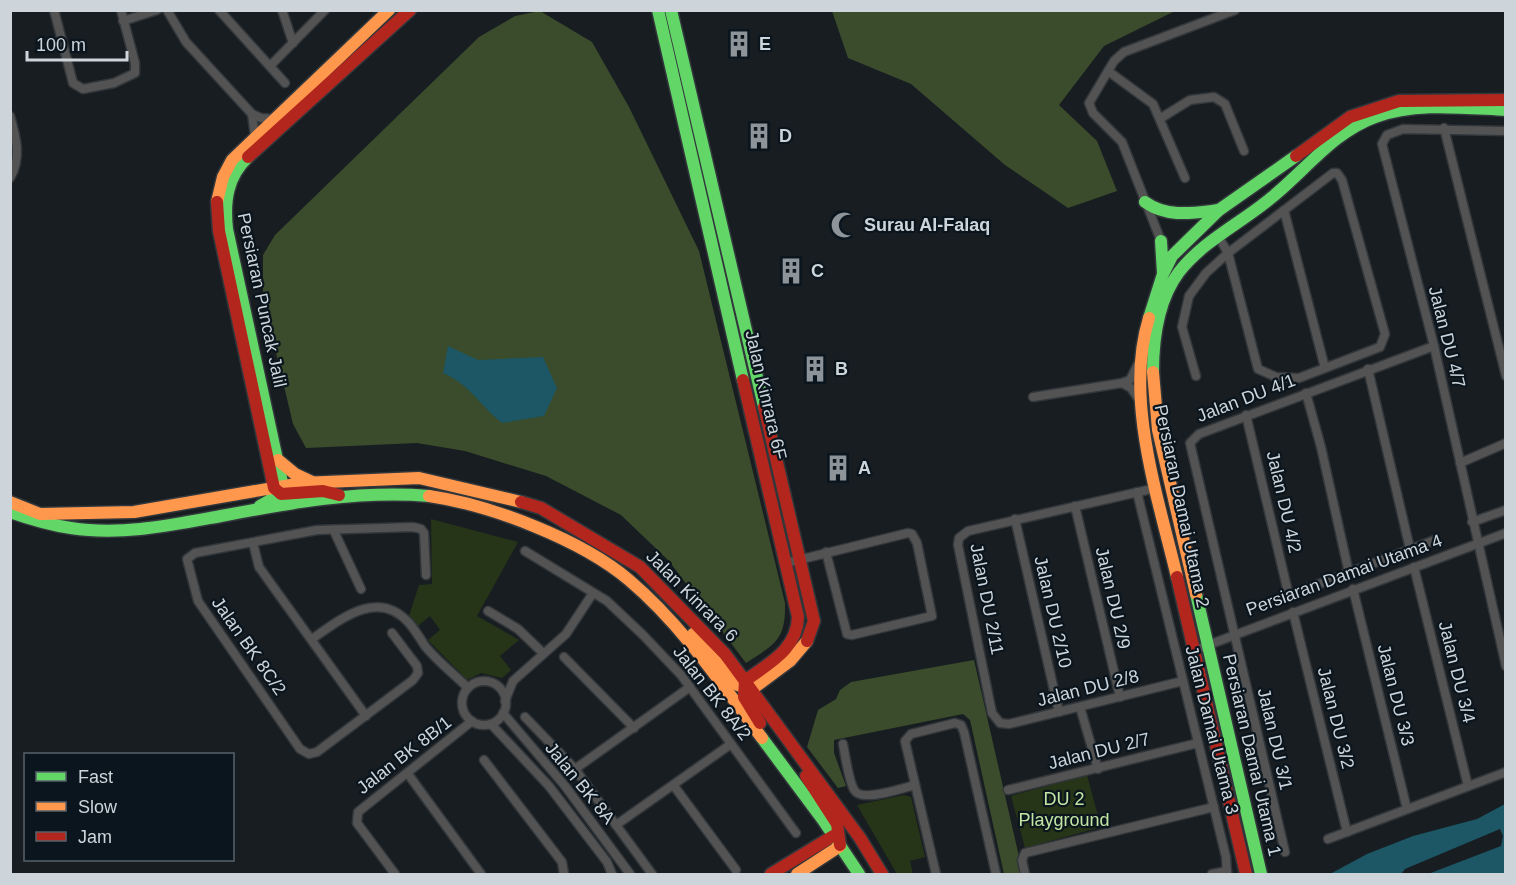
<svg xmlns="http://www.w3.org/2000/svg" width="1516" height="885" viewBox="0 0 1516 885" font-family="Helvetica,sans-serif">
<rect width="100%" height="100%" fill="#181d22"/>
<g fill="#263518">
<polygon points="431,519 518,542 477,616 519,640 500,656 511,670 502,678 481,673 467,680 428,640 440,630 430,616 418,626 409,616 419,585 432,584"/>
<polygon points="1087,775 1101,827 1025,848 1011,796"/>
<polygon points="904,795 911,797 925,857 910,861 913,874 897,874 857,805"/>
</g>
<g fill="#3a4c2b">
<path d="M540 11 592 42 629 107 699 251 785 603C786 640 775 644 746 663L669 561 621 515 546 476 465 451 417 443 306 448 293 424 263 298V255L275 235 479 37 515 16Z"/>
<polygon points="832,11 832,10 1175,11 1104,46 1059,105 1097,141 1117,191 1068,208 1005,165 911,84 848,58"/>
<polygon points="974,660 1023,874 1004,874 970,720 963,714 834,740 834,753 846,786 838,788 807,747 818,710 836,699 840,690 851,682"/>
</g>
<g fill="#1d5664">
<path d="M448 346 478 360 543 357 557 388 544 416 502 423C479 405 472 386 443 373Z"/>
<polygon points="1505,804 1505,874 1428,874 1501,846 1503,836 1500,829 1405,869 1401,874 1330,874 1367,854 1413,836 1477,819"/>
</g>
<g fill="none" stroke-linecap="round" stroke-linejoin="round">
<g stroke="#32373b" stroke-width="11">
<g id="street">
<polyline points="54,10 73,83 83,89 114,83 135,73 135,63 121,10"/>
<polyline points="167,10 186,42 252,114 261,118 274,119"/>
<polyline points="219,10 285,83"/>
<polyline points="282,10 293,43"/>
<polyline points="123,21 157,10"/>
<polyline points="270,66 325,10"/>
<polyline points="1108,71 1153,104 1185,178"/>
<polyline points="252,114 255,136"/>
<path d="M10 116C16 137 22 158 10 178"/>
<polyline points="1161,118 1190,100 1214,97 1225,104 1244,151"/>
<polyline points="1444,128 1506,376"/>
<polyline points="1506,131 1403,129 1387,135 1382,144 1434,346 1506,666"/>
<polyline points="1284,210 1325,368"/>
<polyline points="1163,246 1122,142 1093,113 1089,103 1114,61 1124,52 1235,10"/>
<polyline points="1368,369 1410,549"/>
<polyline points="1196,376 1182,327 1189,296 1206,273 1228,253 1333,173 1337,173 1342,180 1385,334 1380,347 1299,378 1276,377 1258,369 1228,253 1218,236"/>
<polyline points="1122,383 1131,388 1140,401"/>
<polyline points="1306,393 1321,447 1349,573"/>
<polyline points="1033,397 1122,383 1130,380 1138,364"/>
<polyline points="1246,415 1289,596"/>
<polyline points="1460,463 1506,443"/>
<polyline points="1156,488 968,531 959,538 958,545 992,713 1000,723 1009,724 1183,681"/>
<polyline points="1137,492 1226,857 1227,874"/>
<polyline points="1075,506 1120,697"/>
<polyline points="1015,519 1059,712"/>
<polyline points="1472,522 1506,510"/>
<polyline points="334,531 361,589"/>
<polyline points="253,543 259,567 366,716"/>
<polyline points="525,551 607,601 643,635 681,675 796,833"/>
<polyline points="786,563 908,533 912,534 917,543 932,616 852,635 847,634 826,552"/>
<polyline points="1414,567 1468,786"/>
<polyline points="1353,589 1407,809"/>
<polyline points="1264,605 1435,540"/>
<polyline points="488,611 518,629 543,653"/>
<polyline points="1293,612 1347,832"/>
<polyline points="392,633 417,666 418,673 413,680 317,752 309,754 300,749 198,601 187,559 195,553 317,530 413,527 421,529 424,533 426,575"/>
<path d="M312 639C341 619 378 588 409 623 415 630 420 638 425 646 437 661 454 674 468 688"/>
<polyline points="1195,650 1506,533"/>
<polyline points="564,657 634,728"/>
<circle cx="484" cy="703" r="22"/>
<polyline points="505,701 513,681 566,634 593,593"/>
<polyline points="1080,707 1098,769"/>
<polyline points="503,713 565,786 630,874"/>
<polyline points="525,717 575,769 652,874"/>
<polyline points="491,724 549,786 607,862 612,874"/>
<path d="M843 744C845 754 849 784 855 791 863 802 903 788 915 785"/>
<polyline points="484,760 562,862 564,874"/>
<polyline points="575,769 690,687"/>
<polyline points="408,774 481,874"/>
<polyline points="674,786 736,870"/>
<polyline points="1008,790 1198,743"/>
<polyline points="616,825 731,744"/>
<polyline points="1328,839 1506,772"/>
<polyline points="1285,852 1190,443 1199,434 1434,346"/>
<polyline points="395,874 357,823 358,812 472,721"/>
<polyline points="936,874 905,741 911,734 955,723 961,725 964,732 996,874"/>
<polyline points="1025,874 1022,860 1025,853 1214,807"/>
<polyline points="1212,874 1227,871"/>
</g>
</g>
<g stroke="#32373b" stroke-width="15">
<g id="fast">
<polyline points="658,10 743,380"/>
<polyline points="671,10 764,407"/>
<path d="M248 157C227 177 224 201 227 229L283 487 281 494 260 506"/>
<path d="M1145 202C1167 218 1193 213 1219 210"/>
<polyline points="1161,241 1163,273"/>
<polyline points="1149,318 1163,274 1172,256 1219,210 1296,156"/>
<path d="M1153 372C1153 338 1158 300 1179 272 1203 241 1241 223 1271 198 1305 171 1333 132 1375 117 1416 102 1463 108 1506 110"/>
<path d="M10 512C30 519 50 525 71 528 121 536 172 525 221 516 289 503 359 490 429 496"/>
<polyline points="1196,594 1261,874"/>
<polyline points="762,738 823,820 859,874"/>
</g>
</g>
<g stroke="#32373b" stroke-width="15">
<g id="slow">
<polyline points="217,202 223,177 232,160 389,10"/>
<path d="M1149 318C1124 398 1158 497 1177 577"/>
<polyline points="1153,372 1158,430 1196,594"/>
<polyline points="278,460 295,474 312,482"/>
<path d="M429 496C491 505 582 540 629 580 682 625 721 683 762 738"/>
<polyline points="10,502 40,514 134,512 302,483 419,478 521,502"/>
<polyline points="693,634 735,684 750,689"/>
<polyline points="751,690 790,661 807,641"/>
<polyline points="797,874 840,846"/>
</g>
</g>
<g stroke="#32373b" stroke-width="15">
<g id="jam">
<polyline points="1296,156 1350,117 1399,101 1506,100"/>
<polyline points="248,157 410,10"/>
<polyline points="217,202 219,231 274,488 280,493"/>
<path d="M743 380 798 617C797 650 769 663 745 681L744 697 760 723"/>
<polyline points="764,407 814,621 807,641"/>
<polyline points="281,494 323,491 339,495"/>
<polyline points="521,502 541,508 640,567 725,654 860,838 882,874"/>
<polyline points="1177,577 1246,874"/>
<polyline points="806,776 837,824 840,845"/>
<polyline points="771,874 833,836"/>
</g>
</g>
<use href="#street" stroke="#545353" stroke-width="8"/>
<use href="#fast" stroke="#63d668" stroke-width="12"/>
<use href="#slow" stroke="#ff974d" stroke-width="12"/>
<use href="#jam" stroke="#b3261e" stroke-width="12"/>
</g>
<defs>
<g id="building-bare" transform="scale(2.07)"><path d="M-4-6H4V6H1V3H-1V6H-4ZM-2.5-4.3h1.7v1.8h-1.7ZM.8-4.3h1.7v1.8H.8ZM-2.5-1h1.7V.8h-1.7ZM.8-1h1.7V.8H.8Z" fill="#8e959a" stroke="#0a151e" stroke-width="2.5" paint-order="stroke"/></g>
<g id="mosque-bare" transform="scale(2.07)"><path d="M3.5-4.9A6 6 0 1 0 3.5 4.9A5 5 0 1 1 3.5-4.9Z" fill="#8e959a" stroke="#0a151e" stroke-width="2.5" paint-order="stroke"/></g>
</defs>
<g fill-rule="evenodd">
<use href="#building-bare" x="739" y="44"/>
<use href="#building-bare" x="759" y="136"/>
<use href="#mosque-bare" x="844" y="225"/>
<use href="#building-bare" x="791" y="271"/>
<use href="#building-bare" x="815" y="369"/>
<use href="#building-bare" x="838" y="468"/>
</g>
<g text-anchor="middle" dominant-baseline="central" stroke-width="4.5" stroke-linejoin="round" paint-order="stroke">
<g font-size="18" font-weight="bold" fill="#cdd5db" stroke="#0a151e" text-anchor="start">
<text x="759" y="44">E</text>
<text x="779" y="136">D</text>
<text x="864" y="225">Surau Al-Falaq</text>
<text x="811" y="271">C</text>
<text x="835" y="369">B</text>
<text x="858" y="468">A</text>
</g>
<g font-size="18" fill="#cdd5db" stroke="#0a151e">
<text transform="translate(262 300) rotate(78)">Persiaran Puncak Jalil</text>
<text transform="translate(1447 337) rotate(76)">Jalan DU 4/7</text>
<text transform="translate(766 395) rotate(77)">Jalan Kinrara 6F</text>
<text transform="translate(1246 398) rotate(-21)">Jalan DU 4/1</text>
<text transform="translate(1284 502) rotate(77)">Jalan DU 4/2</text>
<text transform="translate(1182 506) rotate(78)">Persiaran Damai Utama 2</text>
<text transform="translate(1344 575) rotate(-20)">Persiaran Damai Utama 4</text>
<text transform="translate(692 596) rotate(45)">Jalan Kinrara 6</text>
<text transform="translate(1113 598) rotate(77)">Jalan DU 2/9</text>
<text transform="translate(987 599) rotate(79)">Jalan DU 2/11</text>
<text transform="translate(1053 612) rotate(77)">Jalan DU 2/10</text>
<text transform="translate(249 646) rotate(55)">Jalan BK 8C/2</text>
<text transform="translate(1457 672) rotate(76)">Jalan DU 3/4</text>
<text transform="translate(1088 688) rotate(-14)">Jalan DU 2/8</text>
<text transform="translate(712 693) rotate(52)">Jalan BK 8A/2</text>
<text transform="translate(1396 695) rotate(76)">Jalan DU 3/3</text>
<text transform="translate(1336 718) rotate(76)">Jalan DU 3/2</text>
<text transform="translate(1212 730) rotate(76)">Jalan Damai Utama 3</text>
<text transform="translate(1275 739) rotate(77)">Jalan DU 3/1</text>
<text transform="translate(1099 751) rotate(-14)">Jalan DU 2/7</text>
<text transform="translate(404 755) rotate(-38)">Jalan BK 8B/1</text>
<text transform="translate(1252 755) rotate(77)">Persiaran Damai Utama 1</text>
<text transform="translate(580 783) rotate(51)">Jalan BK 8A</text>
</g>
<g font-size="18" fill="#c2e5a3" stroke="#0a151e">
<text x="1064" y="799">DU 2<tspan x="1064" dy="21">Playground</tspan></text>
</g>
</g>
<rect width="1516" height="885" fill="none" stroke="#cdd5db" stroke-width="24"/>
<rect x="24" y="753" width="210" height="108" fill="#0a151e" stroke="#58626a" stroke-width="1.5"/>
<rect x="36" y="772" width="30" height="9" fill="#63d668" stroke="#58626a" stroke-width="1.5"/>
<text x="78" y="783" font-size="18" fill="#cdd5db">Fast</text>
<rect x="36" y="802" width="30" height="9" fill="#ff974d" stroke="#58626a" stroke-width="1.5"/>
<text x="78" y="813" font-size="18" fill="#cdd5db">Slow</text>
<rect x="36" y="832" width="30" height="9" fill="#b3261e" stroke="#58626a" stroke-width="1.5"/>
<text x="78" y="843" font-size="18" fill="#cdd5db">Jam</text>
<path d="M27 51v9h100v-9" fill="none" stroke="#cdd5db" stroke-width="3"/>
<text x="36" y="51" font-size="18" fill="#cdd5db" stroke="#0a151e" stroke-width="4.5" paint-order="stroke">100 m</text>
</svg>
